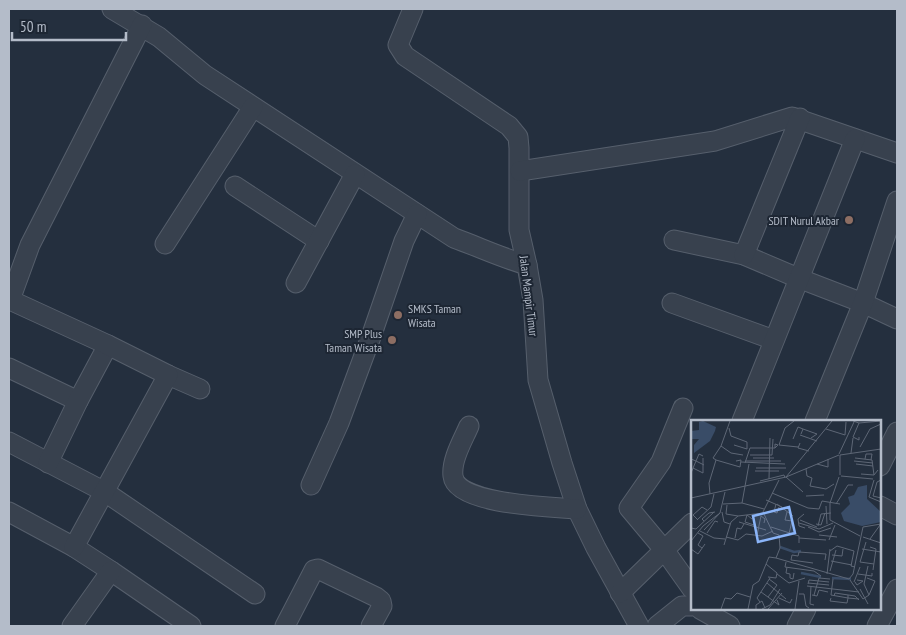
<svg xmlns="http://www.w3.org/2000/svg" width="906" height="635" viewBox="0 0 906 635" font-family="'PT Sans Narrow',sans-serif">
<rect width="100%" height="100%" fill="#242f3e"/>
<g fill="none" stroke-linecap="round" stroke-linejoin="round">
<g stroke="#565f6c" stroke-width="21">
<g id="street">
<path d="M112 9 159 37 205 75 454 238C479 247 502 258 527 265"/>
<polyline points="413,9 398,45 405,56 509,126 518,137 519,148 519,230 527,265 533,300 538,380 562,463 577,509 596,548 639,626"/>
<polyline points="520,171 715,141 792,117 897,153"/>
<polyline points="235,186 319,241"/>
<polyline points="674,240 744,255 798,278 863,303 897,319"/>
<polyline points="165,244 253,107"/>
<polyline points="744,255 800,118"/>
<polyline points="296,283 355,174"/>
<polyline points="672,303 774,340"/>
<polyline points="9,368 78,401"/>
<polyline points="168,375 200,389"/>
<polyline points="683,408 661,462 629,508 665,551 692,589"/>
<polyline points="742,421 855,139"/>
<polyline points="815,421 863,303 897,201"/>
<path d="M469 426C463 440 451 460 453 476 456 505 554 507 577 509"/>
<polyline points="9,442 105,492 255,594"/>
<polyline points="48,463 78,401 108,345"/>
<polyline points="880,466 897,432"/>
<polyline points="311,485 339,423 372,334 404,241 417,214"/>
<polyline points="880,506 897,515"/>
<polyline points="9,512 74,547 111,571 191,626"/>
<polyline points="74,547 168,375 108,345 10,300 30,245 142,25"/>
<polyline points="620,593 692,523"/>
<polyline points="700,609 730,626"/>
<polyline points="72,626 111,571"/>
<polyline points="285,626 314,570 318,569 376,597 381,601 382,606 371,626"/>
<polyline points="657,626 682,606 692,606"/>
<polyline points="797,626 806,609"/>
<polyline points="877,626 897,589"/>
</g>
</g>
<use href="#street" stroke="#38414e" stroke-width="19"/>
</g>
<g fill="#8d6e63" stroke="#1d2633" stroke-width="2">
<circle cx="849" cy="220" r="5"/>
<circle cx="398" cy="315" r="5"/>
<circle cx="392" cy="340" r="5"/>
</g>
<g text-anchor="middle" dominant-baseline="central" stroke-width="4" stroke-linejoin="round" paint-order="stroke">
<g font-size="12" fill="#b4bcc9" stroke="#1d2633" text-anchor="end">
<text x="839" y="220">SDIT Nurul Akbar</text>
<text x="408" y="308" text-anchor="start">SMKS Taman<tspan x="408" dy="14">Wisata</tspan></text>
<text x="382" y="333">SMP Plus<tspan x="382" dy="14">Taman Wisata</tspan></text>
</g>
<g font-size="12" fill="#b4bcc9" stroke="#1d2633">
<text transform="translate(529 296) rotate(83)">Jalan Mampir Timur</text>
</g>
</g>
<g transform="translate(691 420)">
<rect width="190" height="190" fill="#242f3e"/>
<path d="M12 1 25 7 24 11 19 21 3 33V25L8 19H0V11L8 10V2ZM176 65V79L190 92V102L171 106 153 101 150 93 159 84 157 77 163 75 167 67Z" fill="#394c67"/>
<path fill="none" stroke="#394c67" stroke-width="2.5" d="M89 127 103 132 110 131M110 153 130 157M141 158 160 159"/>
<path fill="none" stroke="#5e6776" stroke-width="1" d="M103 1 94 8 88 25 107 27M162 1 168 3 190 1M168 3 162 17 168 20V17M38 8 40 16 56 22V29L43 25M112 9 126 14 120 18M135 9 154 15 155 2M109 15 126 21M102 19 107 7 112 9 110 14M109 23 107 28 118 31M30 26 39 1M169 27 179 9 190 4M160 33 162 18M148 34 163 2M59 35H78M78 35H81L82 19M149 35 190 29M149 35V55M62 38H83M164 38 181 40 183 55M0 39 5 41 8 34 12 36M174 39 175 34H181L180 40M25 40 49 47 50 40 45 41M54 41H90M163 41 182 43M50 42 94 44M54 43 59 28H84V24L87 25 84 28M126 44 137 47V39M165 44 182 46M2 48 12 53V38M65 48H95M115 49 116 56 121 58 119 66 135 69 143 64M64 51H88M0 53 5 41 13 45M170 54 183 55 187 50M150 56 182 59M148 57 139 83V100L169 116M78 59 79 18M183 60 178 77 190 82M190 60 186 62 182 76 190 78M69 61 93 55 94 58M112 72 95 57 148 35M81 73 117 88 128 89 131 81 149 84M19 74 18 63 25 40 22 38 30 26 40 33 52 35M115 76 133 75M0 78 95 57 141 1M75 80 91 87M51 83 58 44M32 84 51 83 73 89M85 84 83 92 86 93 88 87M86 84 102 96M145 84 157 65H162M36 85 35 94 47 96M135 86 136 104M31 92 33 102 39 104M96 92 94 100 101 101 98 114M113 94 107 99 108 106 114 108M7 99 20 87 23 74M61 99 56 95 54 102 63 105M7 100 2 95 11 87 16 90M109 100 126 107M13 101 11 99 18 93 24 92M48 102 75 110M108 103 128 109 142 103M125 104 130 105 134 93M127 106 130 94 140 93M80 107 108 116V123M117 107 128 112 140 108M0 108 5 109 23 92M13 110 29 93M9 111 23 118 34 119M7 113 12 116 7 125 11 128M16 113 24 101 27 102M66 115 70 96 74 99 73 103M128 115 146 117M35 117 47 120 55 114 71 116 82 111M172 117 190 123M44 118 46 108 50 109 53 104M108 118 135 120M179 119 189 105M138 120 144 105M0 121 12 106 29 93 34 72M175 122 169 142 183 144M33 125 40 102 47 96 72 93M179 127 185 129 182 150M0 129 7 134 14 124M171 129 190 132M139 131 146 126 163 131 160 146 164 147M141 135 151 136 152 129M85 138 158 159 162 154 172 107 190 104M100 140 101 135 107 136 108 132 135 134 134 140M100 140 122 143M140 141 161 145M95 142 94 147 123 151 130 156M75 144 86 153 85 158 77 157M96 147 95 153 99 154V158L102 159 103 153M139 151 145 130M86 154 98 163 114 158M136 154 139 129M167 154 181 156V153M176 158 184 161 178 175M142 159 140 175 157 178V175M159 160 172 179M163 162 169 147M164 162 166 165 172 161 166 160M76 163 95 179M117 163 138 165M117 164 118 160 138 162M116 166 168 172M120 166 119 184 123 185M169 169 177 184M70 172 88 185 86 180M108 174H113L115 186 118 188M121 175 126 176 128 170 137 172M123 175 128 158 139 159M143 176 144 173 164 176 168 180M77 177 86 165 78 159M88 178 99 183 101 179M140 178 139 181 156 183 157 178 168 179M172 179 178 175 173 164 177 146M69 182 66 178 79 158M30 189 34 178 40 179 46 173 59 177M57 189 62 165 68 161 78 137 85 138 89 128 88 115 82 113 72 92 88 60M65 189V185L71 181 74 188M71 189 79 185 89 169M77 189 91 173M104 189 108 161"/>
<path fill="#8ab4f8" fill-opacity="0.15" stroke="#8ab4f8" stroke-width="2.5" d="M98 87 104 113 67 122 62 96Z"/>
<rect width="190" height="190" fill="none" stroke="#b4bcc9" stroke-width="2.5"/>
</g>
<rect width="906" height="635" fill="none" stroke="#b4bcc9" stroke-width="20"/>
<path d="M12 32v8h114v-8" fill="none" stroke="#b4bcc9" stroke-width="2.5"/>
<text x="20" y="32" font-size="15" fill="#b4bcc9" stroke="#1d2633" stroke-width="4" paint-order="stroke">50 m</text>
</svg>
